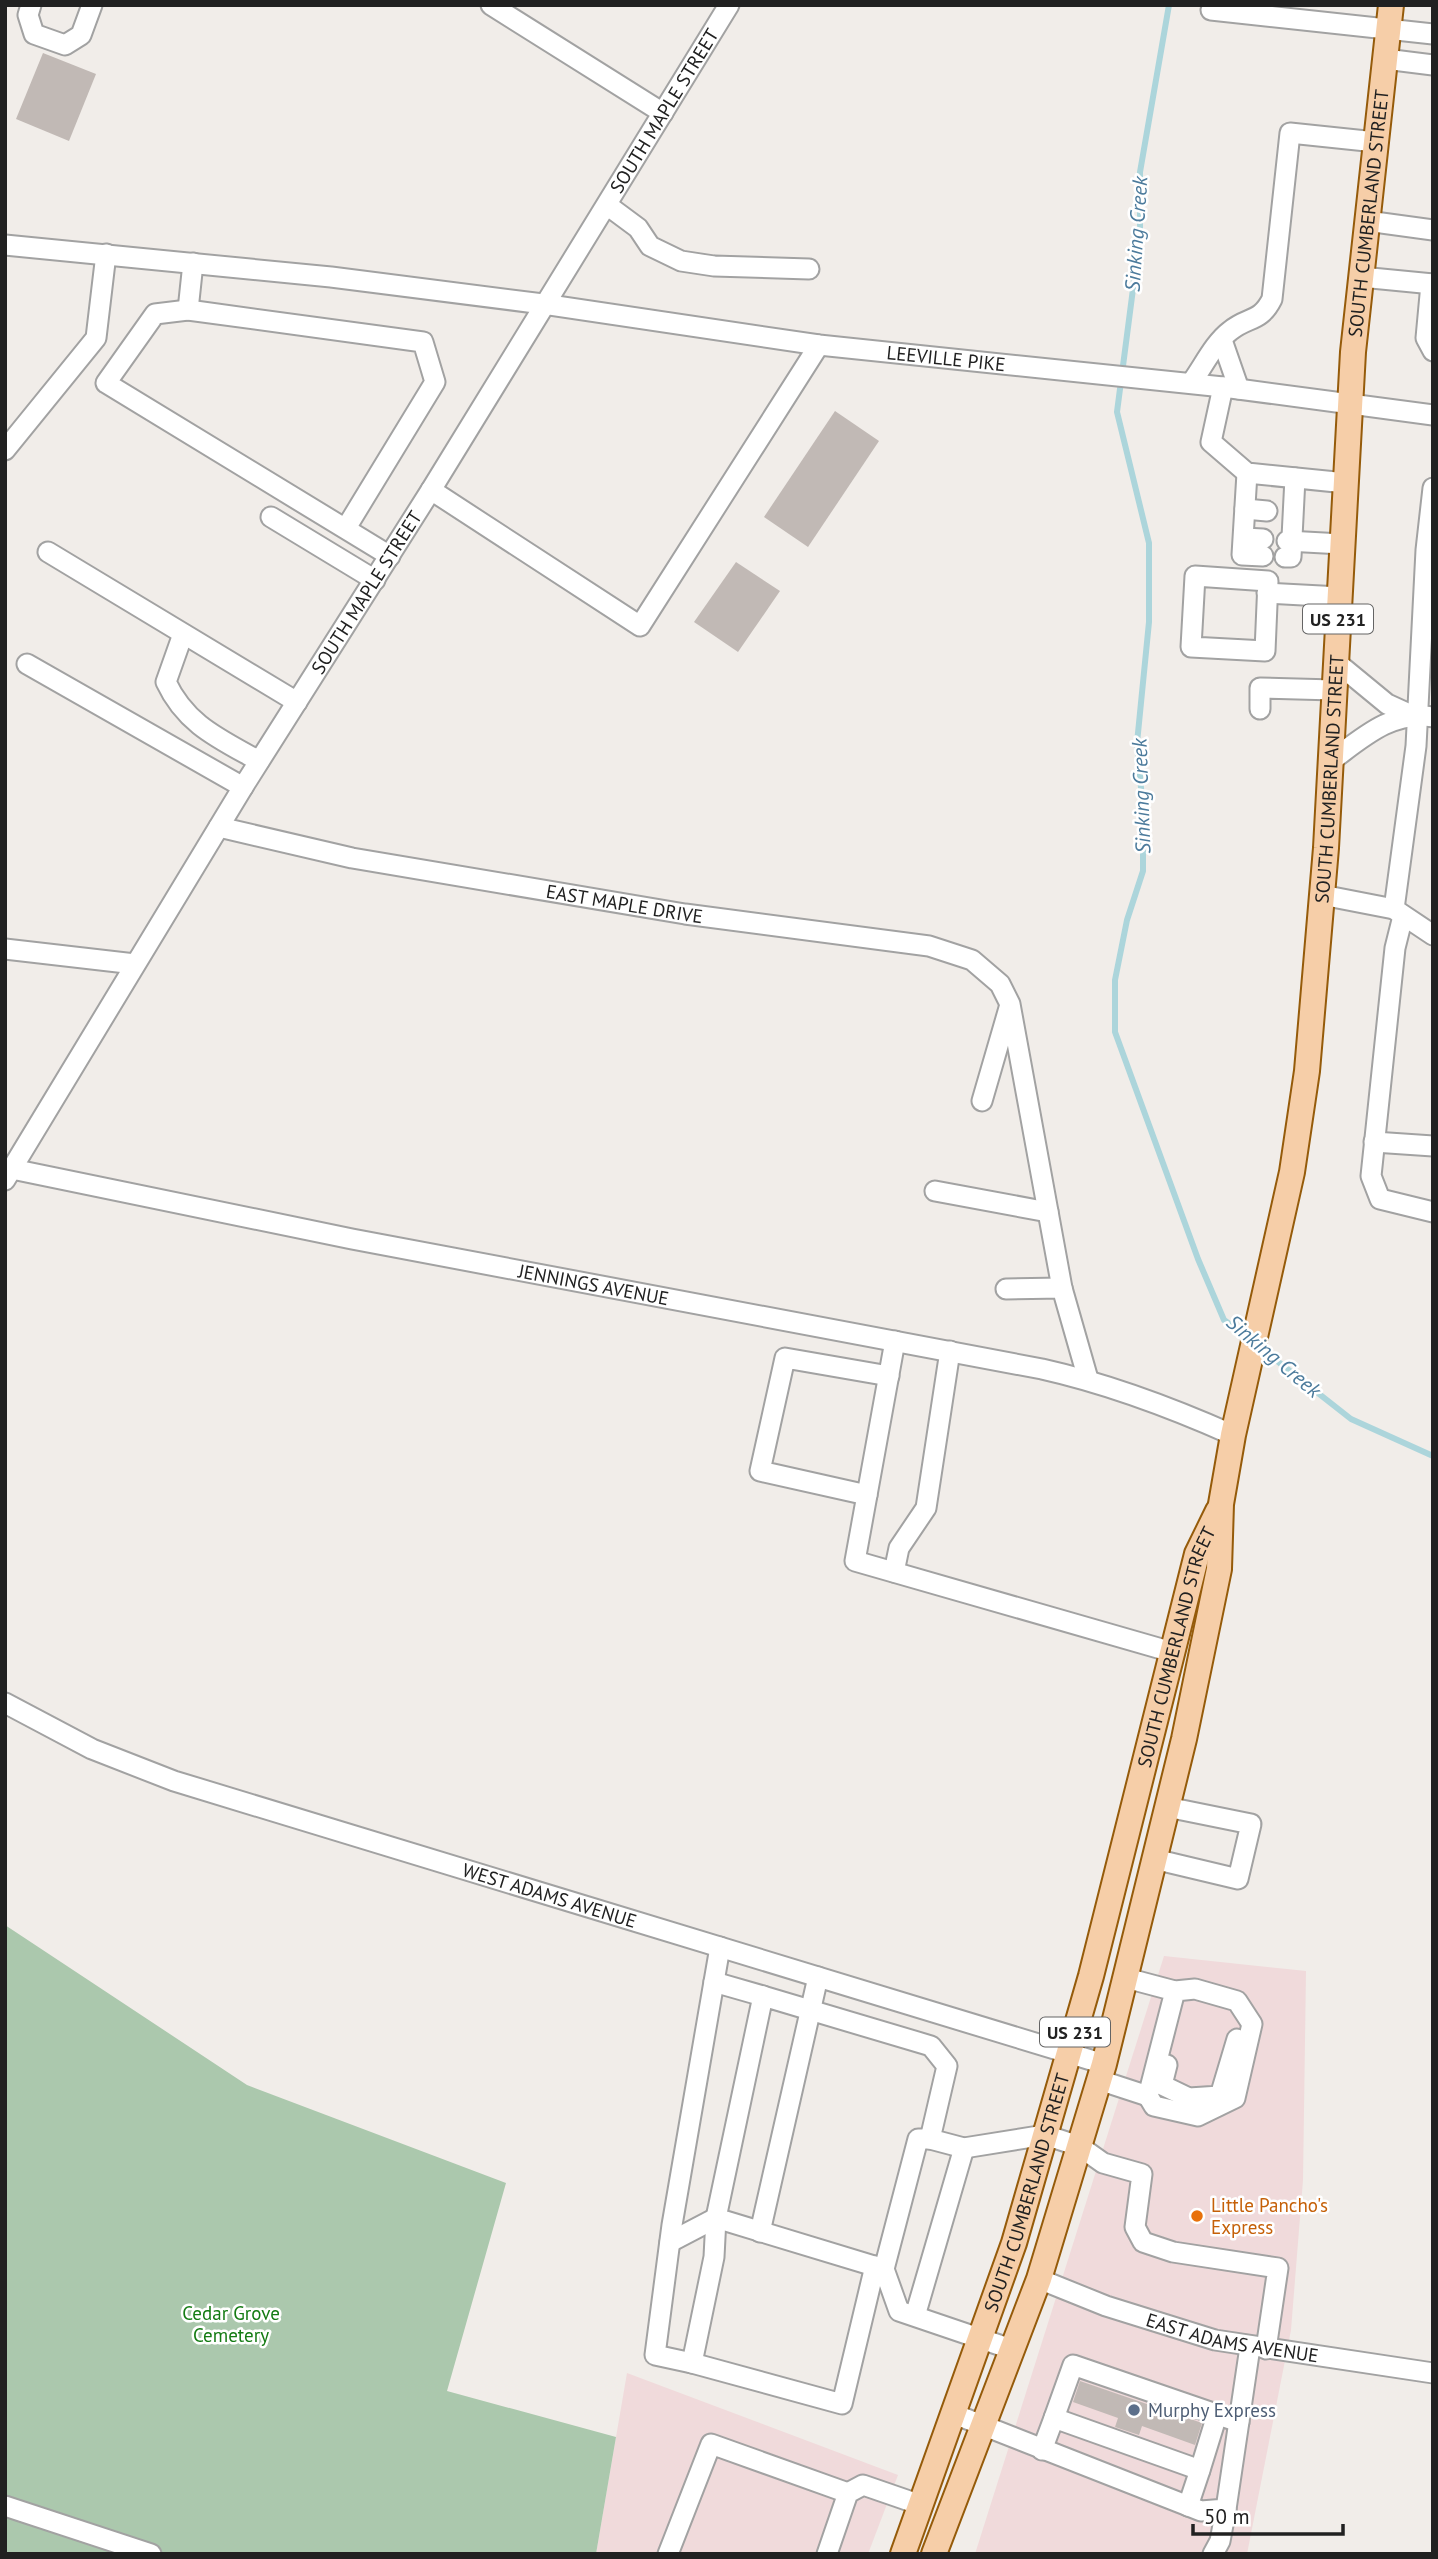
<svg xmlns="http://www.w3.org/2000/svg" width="1438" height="2559" viewBox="0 0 1438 2559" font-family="'PT Sans',sans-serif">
<rect width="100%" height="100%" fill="#f1ede9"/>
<g fill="#f0dadb">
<polygon points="1164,1956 1306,1971 1303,2180 1291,2330 1247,2554 975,2554"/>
<polygon points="627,2373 898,2475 868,2554 596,2554"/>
</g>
<polygon fill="#abc8ad" points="5,1925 247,2085 506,2183 447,2391 616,2437 596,2554 5,2554"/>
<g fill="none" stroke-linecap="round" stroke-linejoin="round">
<g stroke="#acd5db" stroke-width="6">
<polyline points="1169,5 1140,172 1140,235 1117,412 1149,543 1149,622 1137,743 1143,810 1143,871 1127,920 1115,980 1115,1032 1198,1259 1224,1320 1250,1339"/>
<polyline points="1258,1346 1351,1419 1433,1456"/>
</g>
</g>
<g fill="#c1b9b5">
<polygon points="43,53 96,74 69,141 16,119"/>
<polygon points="835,411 879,441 808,547 764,517"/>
<polygon points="736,562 780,591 738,652 694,622"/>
<polygon points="1080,2381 1202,2423 1195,2445 1142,2426 1139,2435 1115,2427 1118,2418 1073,2402"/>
</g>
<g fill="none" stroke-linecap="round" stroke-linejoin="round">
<g stroke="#a2a2a2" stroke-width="23">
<g id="minor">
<polyline points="31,5 28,15 34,34 65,45 81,35 92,5"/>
<polyline points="491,5 663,113"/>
<polyline points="1211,10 1433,34"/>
<polyline points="1385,59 1433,65"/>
<polyline points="607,205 638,228 650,246 681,261 714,266 809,269"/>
<polyline points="1367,221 1433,230"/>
<path id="s1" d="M5 245 331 277 543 304 819 345 1223 387 1433 415"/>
<polyline points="1361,277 1433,284"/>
<polyline points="1431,284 1426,338 1433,351"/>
<polyline points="188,310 193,263"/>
<polyline points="1222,340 1239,389"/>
<path d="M1191 383C1203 367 1214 343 1230 331 1248 316 1260 323 1272 299L1290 133 1376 142"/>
<polyline points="1223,387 1211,442 1247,473 1346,483"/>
<polyline points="5,450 96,338 106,254"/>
<polyline points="1247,473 1242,555 1263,556"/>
<polyline points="431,490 640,626 819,345"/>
<polyline points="1245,509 1267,511"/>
<polyline points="271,517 375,580"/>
<polyline points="346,528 435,382 423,342 188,310 155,314 106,383 390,556"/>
<polyline points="1244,538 1263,539"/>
<polyline points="1287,541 1342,544"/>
<polyline points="48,552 297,702"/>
<polyline points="1285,557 1291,557 1295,478"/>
<polygon points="1195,576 1268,581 1265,651 1191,647"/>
<polyline points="1267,593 1340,597"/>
<path d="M183 634 166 682C186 725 220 739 259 761"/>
<polyline points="1336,662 1387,704 1409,714"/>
<polyline points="27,664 243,787"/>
<polyline points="1260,709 1260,688 1334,690"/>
<path d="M1331 761C1362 738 1392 710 1433 717"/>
<path id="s2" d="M219 827 352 858 685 914 929 946 972 960 1000 984 1010 1004 1062 1288"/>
<polyline points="1322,895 1394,909 1433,935"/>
<polyline points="1394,909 1416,746 1426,550 1433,488"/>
<polyline points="1403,916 1395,948 1371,1176 1380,1199 1433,1212"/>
<polyline points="5,949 135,964"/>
<polyline points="982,1101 1009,1008"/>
<polyline points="1374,1142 1433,1146"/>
<path id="s3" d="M12 1169 352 1239 1042 1369C1109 1384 1170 1407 1233 1435"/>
<path id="s4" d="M5 1180 243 787 431 490 729 5"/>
<polyline points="935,1191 1048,1212"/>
<polyline points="1006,1289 1062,1288 1088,1379"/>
<polyline points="895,1341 855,1561 1172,1652"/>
<polyline points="867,1495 760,1471 785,1358 889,1376"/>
<polyline points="894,1572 899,1548 926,1508 950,1351"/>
<path id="s5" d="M5 1703 92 1749 174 1781 1104 2064"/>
<polyline points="1154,1859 1238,1879 1251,1824 1167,1807"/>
<polyline points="1126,1978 1175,1991 1195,1989 1237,2001 1252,2024 1235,2098 1198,2116 1154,2106 1148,2096 1175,1991"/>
<polyline points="714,1982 763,1996"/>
<polyline points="1167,2065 1162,2085 1189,2098 1220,2096 1237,2039"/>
<polyline points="1099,2080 1148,2096"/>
<polyline points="716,2218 714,2257 692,2363 655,2355 672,2225 720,1947"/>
<polyline points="760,2232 818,1977"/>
<polyline points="670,2242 716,2218"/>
<polyline points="884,2269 918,2139 930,2139"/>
<path id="s6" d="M1039 2279 1106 2306 1215 2340 1433 2373"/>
<polyline points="915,2316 964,2148"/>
<polyline points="1011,2349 899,2311 884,2269 716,2218 763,1996 931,2046 947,2066 930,2139 964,2148 1045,2135 1079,2146 1103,2163 1142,2174 1135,2227 1143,2242 1173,2252 1278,2268 1266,2349"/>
<polyline points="692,2363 842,2404 875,2266"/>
<polyline points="954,2414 1201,2511 1226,2509 1250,2347"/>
<polyline points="1054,2418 1073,2365 1239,2422"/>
<polyline points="1042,2450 1054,2418 1200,2470 1188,2506"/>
<polyline points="1200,2470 1217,2415"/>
<polyline points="5,2506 151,2554"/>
<polyline points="668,2554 711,2444 848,2493"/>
<polyline points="827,2554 848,2493 863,2485 921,2505"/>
<polyline points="1213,2554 1220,2541 1226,2509"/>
</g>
</g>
<g stroke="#955b0a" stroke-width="28">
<g id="major">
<path id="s7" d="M903 2554 1014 2243 1091 1976 1197 1554 1218 1511"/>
<path id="s8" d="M934 2554 1039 2279 1104 2064 1184 1739 1219 1569 1221 1504 1233 1435 1292 1172 1307 1071 1326 848 1353 352 1391 5"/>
</g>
</g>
<use href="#minor" stroke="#fff" stroke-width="19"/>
<use href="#major" stroke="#f6cea8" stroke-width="24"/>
</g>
<circle fill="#e8710a" stroke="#fff" stroke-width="2.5" cx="1197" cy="2216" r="7"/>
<circle fill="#5c6f8a" stroke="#fff" stroke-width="2.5" cx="1134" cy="2410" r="7"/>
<g text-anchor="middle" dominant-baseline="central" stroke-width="5" stroke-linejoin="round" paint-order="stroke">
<g fill="#fff" stroke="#646464" stroke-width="2">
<rect x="1303" y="604.5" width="70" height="29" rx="5"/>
<rect x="1040" y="2017.5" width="70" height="29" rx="5"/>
</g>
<g font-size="18" font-weight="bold" fill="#212121">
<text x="1338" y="619">US 231</text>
<text x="1075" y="2032">US 231</text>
</g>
<g font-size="19" fill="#212121" stroke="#fff">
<text stroke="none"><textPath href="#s4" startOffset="1256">SOUTH MAPLE STREET</textPath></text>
<text stroke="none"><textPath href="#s8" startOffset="2394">SOUTH CUMBERLAND STREET</textPath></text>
<text stroke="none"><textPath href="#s1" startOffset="948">LEEVILLE PIKE</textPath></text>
<text stroke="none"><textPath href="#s4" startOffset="690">SOUTH MAPLE STREET</textPath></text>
<text stroke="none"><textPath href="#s8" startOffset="1827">SOUTH CUMBERLAND STREET</textPath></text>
<text stroke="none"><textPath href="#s2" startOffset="413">EAST MAPLE DRIVE</textPath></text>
<text stroke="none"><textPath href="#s3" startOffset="593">JENNINGS AVENUE</textPath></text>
<text stroke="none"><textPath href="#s7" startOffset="948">SOUTH CUMBERLAND STREET</textPath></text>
<text stroke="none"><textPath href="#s5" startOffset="579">WEST ADAMS AVENUE</textPath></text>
<text stroke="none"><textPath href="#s7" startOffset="382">SOUTH CUMBERLAND STREET</textPath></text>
<text stroke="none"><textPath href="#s6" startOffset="203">EAST ADAMS AVENUE</textPath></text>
</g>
<g font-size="19" fill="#c56008" stroke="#fff" text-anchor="start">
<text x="1211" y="2205">Little Pancho's<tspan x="1211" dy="22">Express</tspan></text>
</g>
<g font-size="19" fill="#147b13" stroke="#fff">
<text x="231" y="2313">Cedar Grove<tspan x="231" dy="22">Cemetery</tspan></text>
</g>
<g font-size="19" fill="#4e5e75" stroke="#fff" text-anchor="start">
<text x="1148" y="2410">Murphy Express</text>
</g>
<g font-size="21" font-style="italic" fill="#4c7b9c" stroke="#fff">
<text transform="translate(1136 234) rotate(-86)">Sinking Creek</text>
<text transform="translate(1141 796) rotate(-92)">Sinking Creek</text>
<text transform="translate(1274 1356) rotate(40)">Sinking Creek</text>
</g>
</g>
<rect width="1438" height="2559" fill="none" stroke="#212121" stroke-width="14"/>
<path d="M1193 2524v10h150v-10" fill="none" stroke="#212121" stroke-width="3.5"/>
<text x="1204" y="2524" font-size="21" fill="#212121" stroke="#ffffff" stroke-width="5" paint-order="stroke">50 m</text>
</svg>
